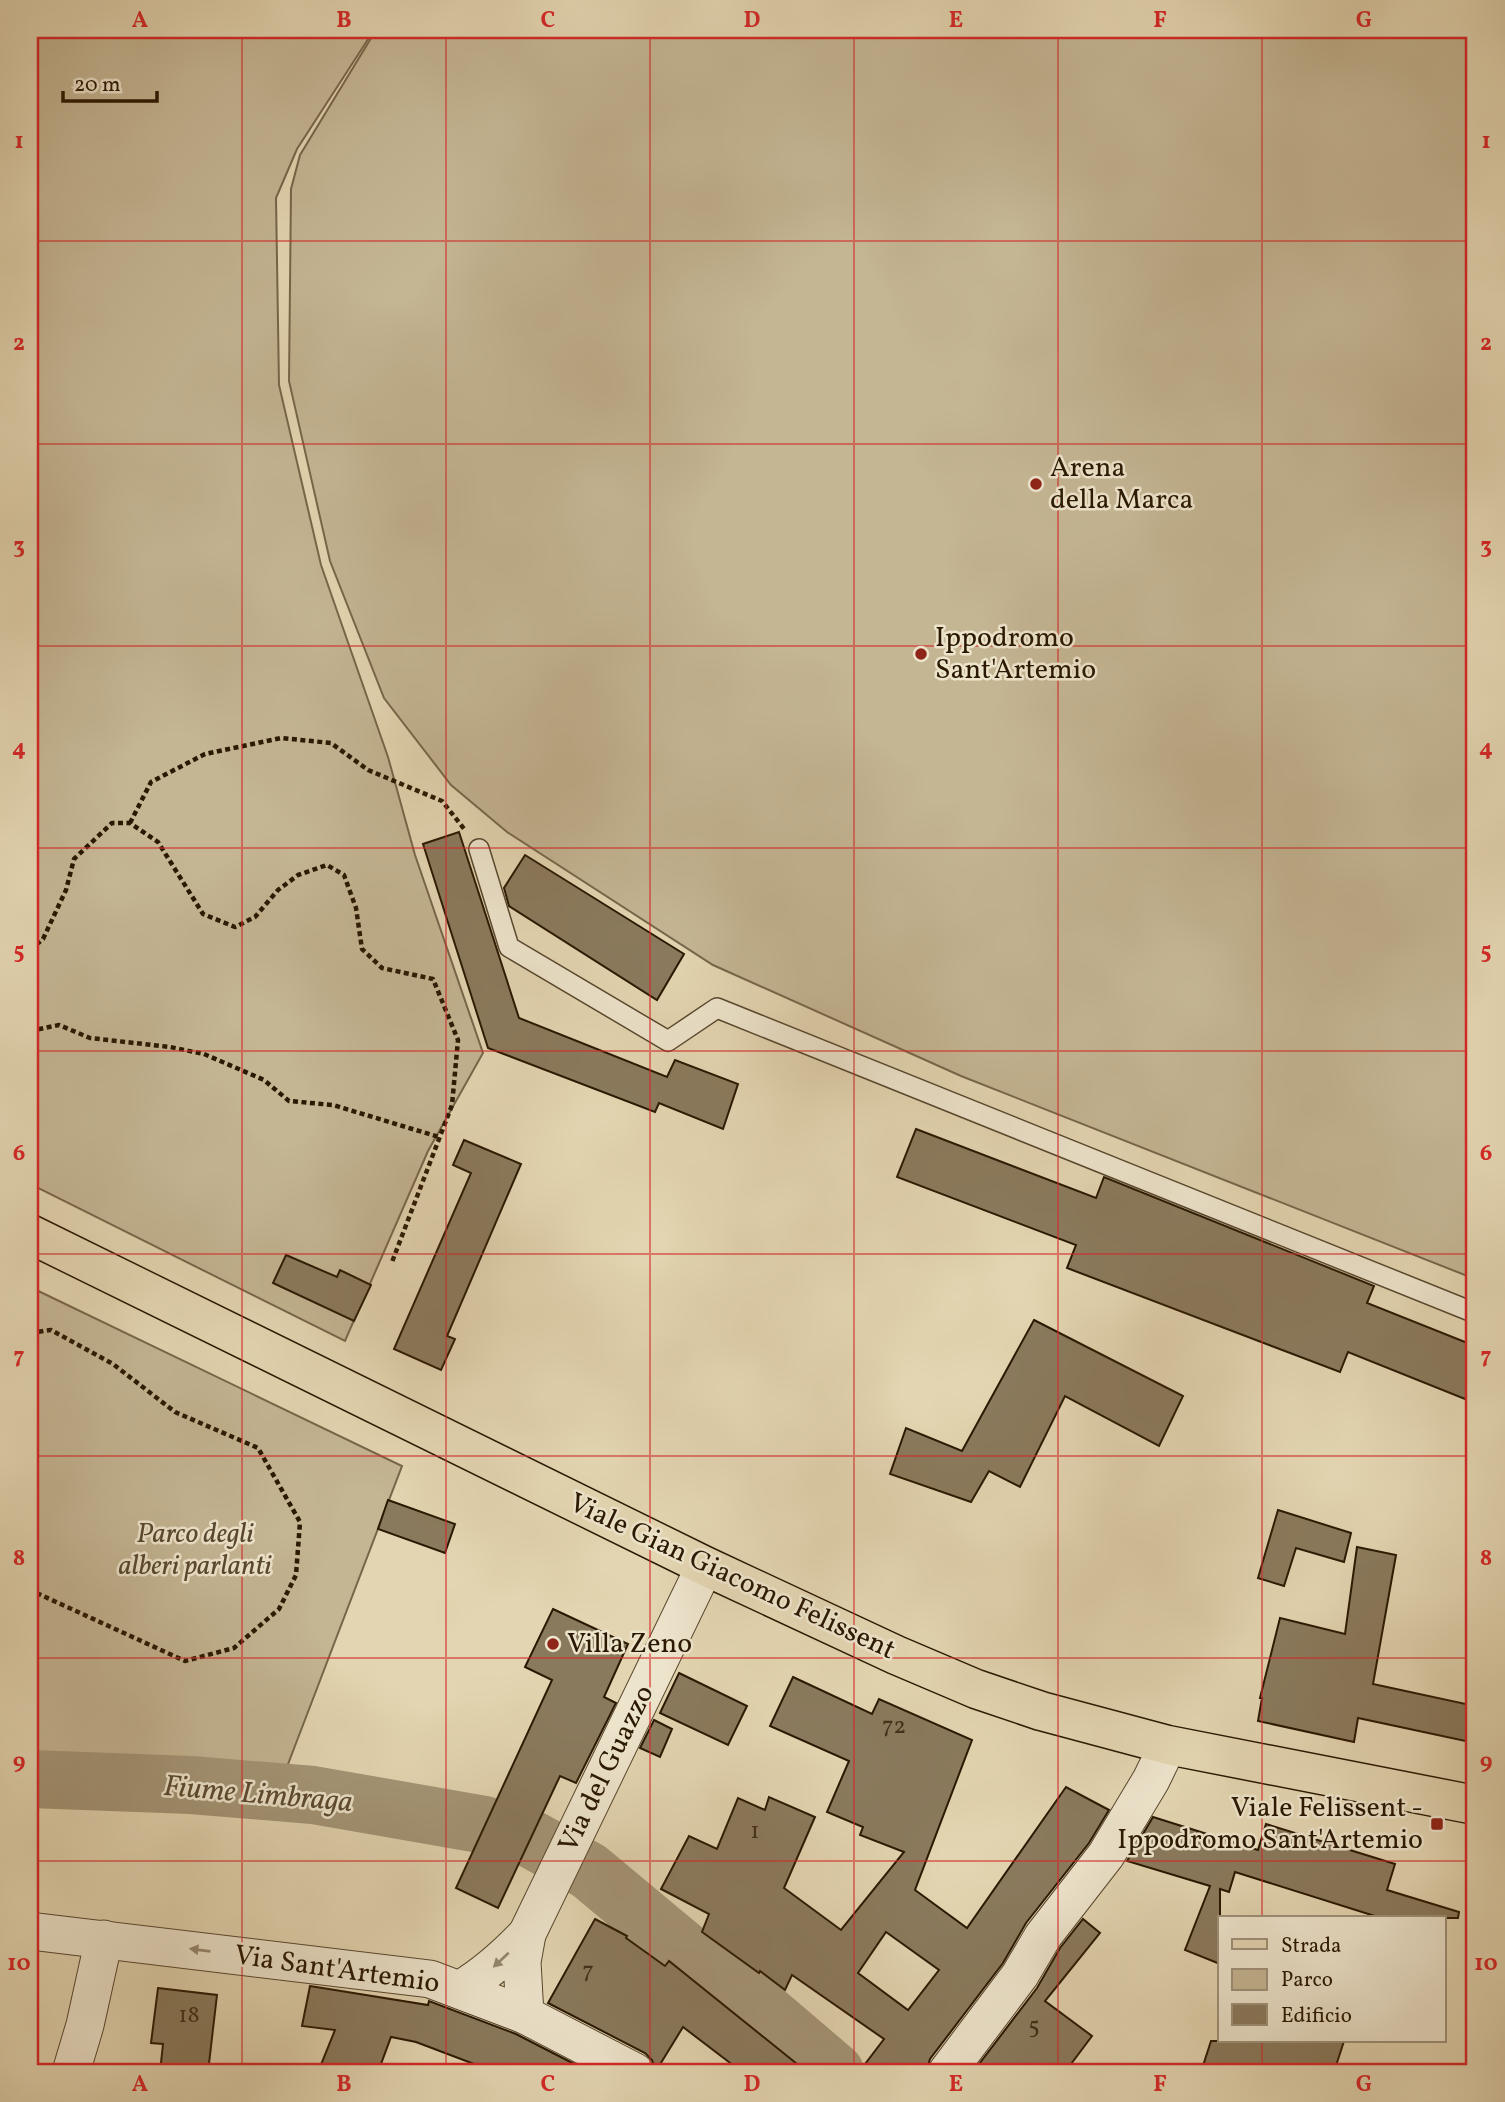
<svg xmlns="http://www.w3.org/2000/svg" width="1505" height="2102" viewBox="0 0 1505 2102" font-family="Vollkorn,serif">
<rect width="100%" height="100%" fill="#e3d5b1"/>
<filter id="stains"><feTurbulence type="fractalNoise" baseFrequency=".00286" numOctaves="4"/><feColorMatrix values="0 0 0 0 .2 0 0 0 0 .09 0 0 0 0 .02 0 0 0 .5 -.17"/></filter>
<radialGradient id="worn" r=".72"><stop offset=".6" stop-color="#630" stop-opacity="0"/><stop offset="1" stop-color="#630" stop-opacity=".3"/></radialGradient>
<g fill="#c4b593" stroke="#77664a" stroke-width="2">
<polygon points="30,30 374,30 297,149 276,198 279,385 321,565 388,757 415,855 483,1053 428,1151 345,1341 30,1184"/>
<polygon points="376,30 1475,30 1475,1279 961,1076 713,965 507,832 451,785 384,698 330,561 289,381 291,189 300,155"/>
<polygon points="30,1287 402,1466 285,1772 195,1766 30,1768"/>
</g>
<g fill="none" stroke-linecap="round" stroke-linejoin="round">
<g stroke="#a49576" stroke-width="58">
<polyline points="30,1779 191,1785 313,1795 485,1825"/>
<polyline points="531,1839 589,1871 715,1976 746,1996 835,2072"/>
</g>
</g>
<g fill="#8a7a5d" stroke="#2a1802" stroke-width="2" fill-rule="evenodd">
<polygon points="459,832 519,1018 667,1077 675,1060 738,1084 723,1129 659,1103 655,1112 488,1048 423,844"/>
<polygon points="525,855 684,954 657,1000 509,906 504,888"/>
<polygon points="916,1129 1096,1198 1104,1177 1374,1286 1367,1303 1475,1346 1475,1403 1348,1352 1340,1372 1067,1268 1076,1245 897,1177"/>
<polygon points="464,1140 521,1164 447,1336 455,1339 441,1370 394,1349 471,1173 453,1165"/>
<polygon points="286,1255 337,1277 340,1270 371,1285 354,1321 273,1283"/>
<polygon points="1034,1320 1183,1396 1159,1446 1065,1396 1020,1487 989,1471 971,1502 890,1474 906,1428 962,1451"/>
<polygon points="388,1500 455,1524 445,1553 378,1529"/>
<polygon points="1278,1510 1351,1533 1344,1562 1296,1548 1284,1586 1258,1578"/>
<polygon points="1357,1547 1396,1555 1373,1684 1475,1706 1475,1743 1358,1718 1354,1742 1258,1721 1262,1698 1260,1698 1280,1618 1345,1634"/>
<polygon points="553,1609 628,1644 604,1697 616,1703 576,1783 560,1776 498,1908 456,1888 552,1680 525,1667"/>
<polygon points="679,1673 747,1706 728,1745 660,1713"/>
<path d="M793 1677 872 1714 879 1699 972 1740 915 1890 967 1928 1066 1787 1109 1810 1089 1843 1026 1923 1003 1963 930 2059 926 2072H859L884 2039 792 1975 785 1990 760 1971 759 1973 702 1932 709 1914 661 1889 689 1836 717 1849 738 1798 765 1810 769 1797 815 1817 784 1888 841 1930 904 1852 860 1835 863 1827 827 1812 849 1761 770 1726ZM886 1932 939 1970 908 2010 858 1973Z"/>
<polygon points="654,1720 672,1729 660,1757 640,1748"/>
<polygon points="1153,1817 1258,1850 1266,1824 1395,1864 1387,1890 1459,1912 1458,1918 1381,1918 1235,1872 1229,1892 1220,1889 1220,1964 1185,1950 1210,1886 1127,1861"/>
<polygon points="595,1919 627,1936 626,1938 665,1966 669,1961 807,2072 742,2072 683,2027 656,2071 652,2060 645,2053 548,2003"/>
<polygon points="1083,1919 1100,1933 1045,2001 1092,2036 1065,2072 973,2072 1037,1988 1060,1948"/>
<polygon points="310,1986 428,2005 429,2001 516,2034 590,2072 495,2072 416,2042 391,2037 378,2072 318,2072 335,2030 302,2026"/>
<polygon points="158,1988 217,1995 208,2072 160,2072 163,2044 151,2043"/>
<polygon points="1211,2041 1344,2041 1334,2072 1201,2072"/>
</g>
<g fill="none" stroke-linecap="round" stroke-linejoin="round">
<g stroke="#58472e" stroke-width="22">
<polyline id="service" points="479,849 509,947 668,1041 717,1008 1475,1313"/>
</g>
<g stroke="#58472e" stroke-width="39">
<g id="minor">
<polyline points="30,1931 430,1979 525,2015 635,2072"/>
<polyline points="527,1934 705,1566"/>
<path d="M461 1989C486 1974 506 1956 527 1934L522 1962 525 2015"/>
<polyline points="71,2072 85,2025 104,1939"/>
<polyline points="947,2072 1020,1975 1043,1936 1106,1855 1151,1780 1168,1745"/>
</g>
</g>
<g stroke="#2a1802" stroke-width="41">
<polyline id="primary" points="30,1234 705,1566 896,1655 976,1689 1041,1711 1168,1745 1475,1805"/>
</g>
<g stroke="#2a1802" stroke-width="4.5" stroke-dasharray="5 3.5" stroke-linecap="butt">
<polyline points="130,823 151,782 205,754 281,738 331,743 368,770 442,801 465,830"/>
<polyline points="30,950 43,939 66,890 74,859 112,823 130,823 158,842 203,914 235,927 255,917 278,890 298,875 327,865 344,875 356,908 362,949 382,968 433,979 458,1040 452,1105 392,1262"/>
<polyline points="30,1031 59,1025 90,1038 170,1047 204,1054 264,1080 289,1101 333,1105 439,1137"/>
<polyline points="30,1333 51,1330 113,1364 175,1412 258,1448 300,1522 296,1575 279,1609 234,1648 185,1661 30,1590"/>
</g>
<use href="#service" stroke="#ede4cc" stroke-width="19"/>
<use href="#minor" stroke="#ede4cc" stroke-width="37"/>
<use href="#primary" stroke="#e3d5b1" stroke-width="38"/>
</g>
<defs><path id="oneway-solid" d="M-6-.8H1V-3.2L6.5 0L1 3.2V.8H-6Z" transform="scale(1.75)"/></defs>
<g fill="#958871">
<use href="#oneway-solid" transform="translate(200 1950) rotate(-173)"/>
<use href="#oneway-solid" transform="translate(501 1960) rotate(137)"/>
</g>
<path fill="none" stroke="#d62828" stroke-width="2" stroke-opacity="0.55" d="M242 30V2072M446 30V2072M650 30V2072M854 30V2072M1058 30V2072M1262 30V1918M30 241H1475M30 444H1475M30 646H1475M30 848H1475M30 1051H1475M30 1254H1475M30 1456H1475M30 1658H1475M30 1861H1475M1262 2041V2072"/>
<g fill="#8f2418" stroke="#ede4cc" stroke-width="2.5">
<circle cx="1036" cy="484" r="7"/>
<circle cx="921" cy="654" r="7"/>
<circle cx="553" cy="1644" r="7"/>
<rect x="1430" y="1817" width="14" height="14" rx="3.5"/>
</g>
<g text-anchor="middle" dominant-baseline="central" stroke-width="5" stroke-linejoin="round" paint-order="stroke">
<g font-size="24" fill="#423019">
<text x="894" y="1727">72</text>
<text x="755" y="1832">1</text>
<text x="588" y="1972">7</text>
<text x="189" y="2016">18</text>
<text x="1034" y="2027">5</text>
</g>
<g font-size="28" fill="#2a1802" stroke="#ede4cc" text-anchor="start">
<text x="1050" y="468">Arena<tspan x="1050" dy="32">della Marca</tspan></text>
<text x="935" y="638">Ippodromo<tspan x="935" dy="32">Sant'Artemio</tspan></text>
<text x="567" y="1644">Villa Zeno</text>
<text x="1423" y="1808" text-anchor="end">Viale Felissent -<tspan x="1423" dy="32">Ippodromo Sant'Artemio</tspan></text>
</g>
<g font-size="28" font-style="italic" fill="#58472e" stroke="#ede4cc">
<text x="195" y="1534">Parco degli<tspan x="195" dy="32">alberi parlanti</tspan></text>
</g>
<g font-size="28" fill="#2a1802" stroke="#ede4cc">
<text transform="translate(732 1577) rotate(25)">Viale Gian Giacomo Felissent</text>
<text transform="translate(607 1769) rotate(-64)">Via del Guazzo</text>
<text transform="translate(337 1970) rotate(8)">Via Sant'Artemio</text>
</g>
<g font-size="30" font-style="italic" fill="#5b4a30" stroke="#ede4cc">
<text transform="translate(258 1795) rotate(5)">Fiume Limbraga</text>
</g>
</g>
<rect width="1505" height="2102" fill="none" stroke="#e3d5b1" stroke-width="77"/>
<rect x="1218" y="1916" width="228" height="126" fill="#ede4cc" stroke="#9f927b" stroke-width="2"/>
<rect x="1232" y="1939" width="35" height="10" fill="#e3d5b1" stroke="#9f927b" stroke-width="2"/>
<text x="1281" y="1952" font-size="21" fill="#2a1802">Strada</text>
<rect x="1232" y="1969" width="35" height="21" fill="#c4b593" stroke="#9f927b" stroke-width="2"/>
<text x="1281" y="1986" font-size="21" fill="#2a1802">Parco</text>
<rect x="1232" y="2004" width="35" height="21" fill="#8a7a5d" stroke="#9f927b" stroke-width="2"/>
<text x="1281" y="2022" font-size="21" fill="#2a1802">Edificio</text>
<path d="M63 91v10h94v-10" fill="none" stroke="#2a1802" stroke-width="3.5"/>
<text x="74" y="91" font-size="21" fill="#2a1802" stroke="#ede4cc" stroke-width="5" paint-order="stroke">20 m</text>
<rect x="38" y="38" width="1428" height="2026" fill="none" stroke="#d62828" stroke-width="2.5"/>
<g font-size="23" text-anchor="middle" font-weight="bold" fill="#d62828">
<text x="140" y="27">A</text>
<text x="344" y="27">B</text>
<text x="548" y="27">C</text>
<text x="752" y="27">D</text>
<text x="956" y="27">E</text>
<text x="1160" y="27">F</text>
<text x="1364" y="27">G</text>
<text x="19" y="148">1</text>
<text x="1486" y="148">1</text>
<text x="19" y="350">2</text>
<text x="1486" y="350">2</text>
<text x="19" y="553">3</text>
<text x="1486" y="553">3</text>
<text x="19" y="755">4</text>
<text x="1486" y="755">4</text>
<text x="19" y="958">5</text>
<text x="1486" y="958">5</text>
<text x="19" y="1160">6</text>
<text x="1486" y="1160">6</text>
<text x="19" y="1363">7</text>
<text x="1486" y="1363">7</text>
<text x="19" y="1565">8</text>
<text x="1486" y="1565">8</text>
<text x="19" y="1768">9</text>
<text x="1486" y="1768">9</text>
<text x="19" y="1970">10</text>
<text x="1486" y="1970">10</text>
<text x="140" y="2091">A</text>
<text x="344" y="2091">B</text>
<text x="548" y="2091">C</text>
<text x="752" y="2091">D</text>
<text x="956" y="2091">E</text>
<text x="1160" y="2091">F</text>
<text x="1364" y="2091">G</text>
</g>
<rect width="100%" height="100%" filter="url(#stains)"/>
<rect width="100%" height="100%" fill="url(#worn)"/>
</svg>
